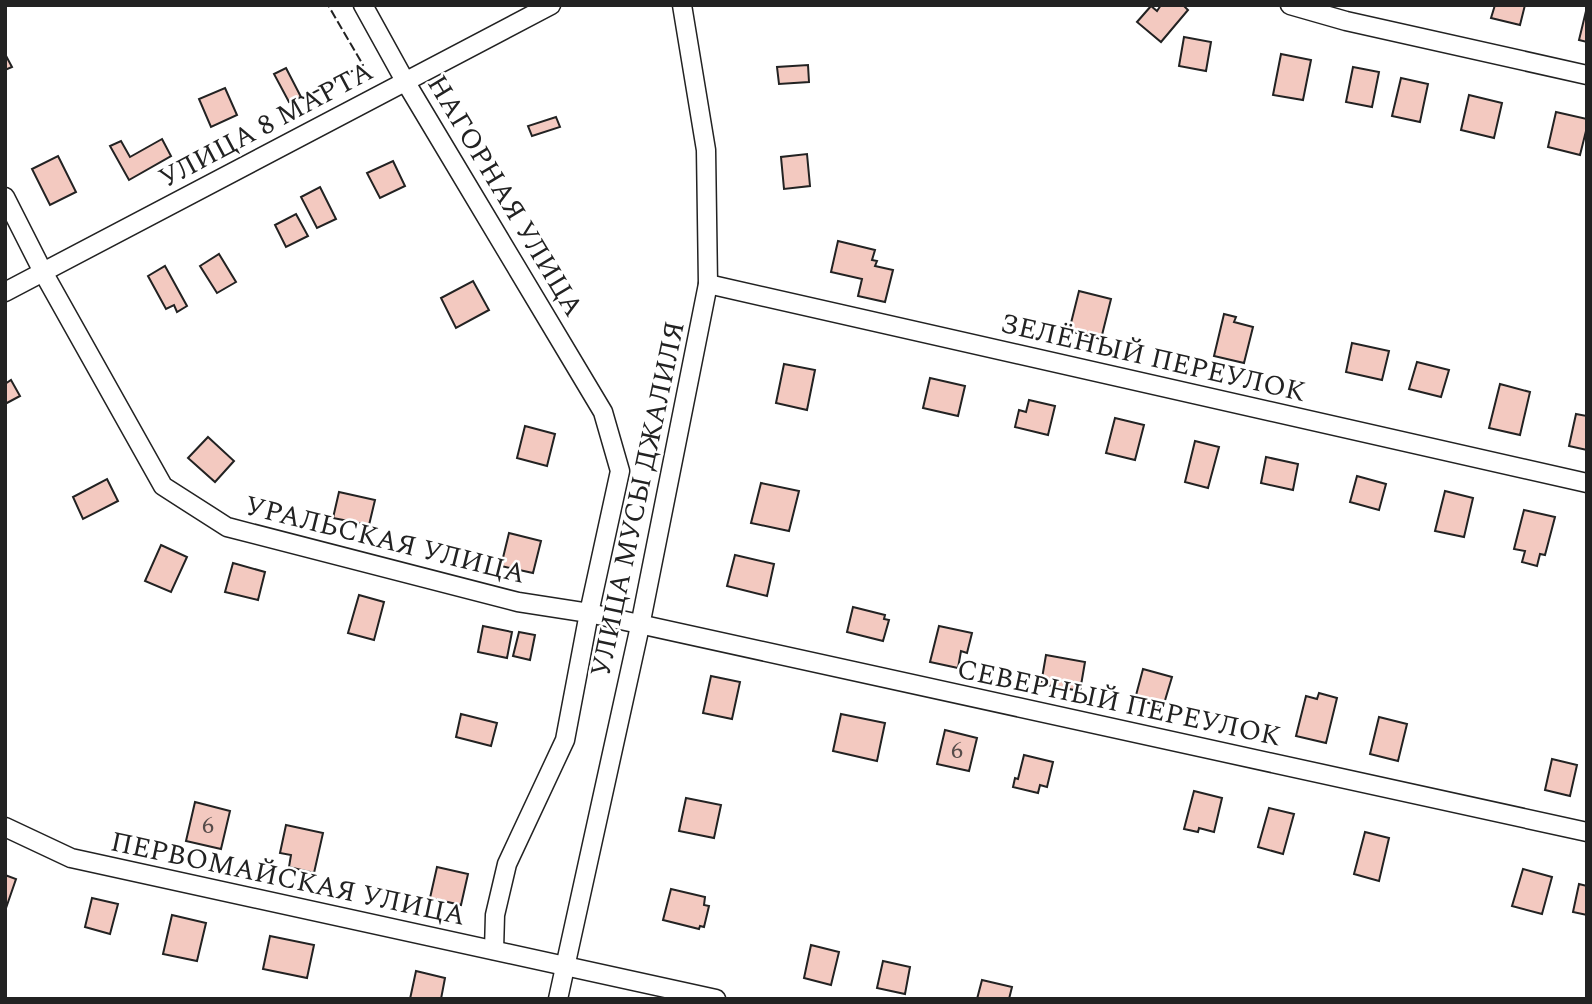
<svg xmlns="http://www.w3.org/2000/svg" width="1592" height="1004" viewBox="0 0 1592 1004" font-family="Spectral,serif">
<rect width="100%" height="100%" fill="#fff"/>
<g fill="#f3c9c0" stroke="#222" stroke-width="2">
<polygon points="1161,5 1183,5 1188,10 1161,42 1137,22 1151,6 1157,11"/>
<polygon points="1495,5 1525,5 1520,25 1491,18"/>
<polygon points="1586,11 1587,11 1587,42 1579,40"/>
<polygon points="1184,37 1211,42 1206,71 1179,66"/>
<polygon points="5,54 12,67 5,70"/>
<polygon points="1281,54 1311,60 1303,100 1273,95"/>
<polygon points="808,65 809,82 779,84 777,67"/>
<polygon points="1353,67 1379,72 1372,107 1346,102"/>
<polygon points="286,68 301,97 289,102 274,74"/>
<polygon points="1401,78 1428,84 1420,122 1392,116"/>
<polygon points="225,88 237,115 211,127 199,99"/>
<polygon points="1469,95 1502,103 1494,138 1461,130"/>
<polygon points="1556,112 1587,119 1587,127 1580,155 1548,147"/>
<polygon points="556,117 560,127 532,136 528,126"/>
<polygon points="162,139 171,156 129,180 110,146 121,141 130,157"/>
<polygon points="807,154 810,186 784,189 781,157"/>
<polygon points="58,156 76,192 50,205 32,169"/>
<polygon points="393,161 405,186 380,198 367,173"/>
<polygon points="320,187 336,219 317,228 301,197"/>
<polygon points="296,214 308,236 286,247 275,225"/>
<polygon points="838,241 875,250 872,260 877,261 875,266 893,270 885,302 858,296 862,279 831,272"/>
<polygon points="219,254 236,282 217,293 200,266"/>
<polygon points="165,266 187,306 177,312 174,305 166,309 148,276"/>
<polygon points="473,281 489,310 456,328 441,298"/>
<polygon points="1079,291 1111,299 1101,339 1069,331"/>
<polygon points="1224,314 1236,317 1234,322 1253,327 1244,363 1214,356"/>
<polygon points="1352,343 1389,351 1382,380 1346,372"/>
<polygon points="1417,362 1449,370 1441,397 1409,389"/>
<polygon points="784,364 815,370 807,410 776,403"/>
<polygon points="930,378 965,386 958,416 923,408"/>
<polygon points="11,380 20,396 5,404 5,384"/>
<polygon points="1500,384 1530,392 1520,435 1489,428"/>
<polygon points="1029,400 1055,406 1048,435 1015,427 1019,410 1026,412"/>
<polygon points="1576,414 1587,416 1587,450 1569,446"/>
<polygon points="1115,418 1144,425 1135,460 1106,453"/>
<polygon points="525,426 555,434 547,466 517,458"/>
<polygon points="208,437 234,461 215,482 188,458"/>
<polygon points="1195,441 1219,447 1208,488 1185,482"/>
<polygon points="1266,457 1298,464 1293,490 1261,483"/>
<polygon points="1357,476 1386,484 1379,510 1350,502"/>
<polygon points="107,479 118,501 83,519 73,497"/>
<polygon points="761,483 799,491 789,531 751,523"/>
<polygon points="1445,491 1473,498 1464,537 1435,531"/>
<polygon points="339,492 375,500 369,525 333,518"/>
<polygon points="1524,510 1555,517 1545,555 1540,554 1537,566 1522,562 1525,551 1514,549"/>
<polygon points="509,533 541,541 533,573 501,566"/>
<polygon points="161,545 187,557 171,592 145,581"/>
<polygon points="735,555 774,564 767,596 727,586"/>
<polygon points="233,563 265,572 258,600 225,592"/>
<polygon points="359,595 384,602 374,640 348,633"/>
<polygon points="853,607 885,615 884,619 889,620 883,641 847,632"/>
<polygon points="483,626 512,632 507,658 478,652"/>
<polygon points="939,626 972,633 967,653 961,651 958,668 930,662"/>
<polygon points="519,632 535,635 530,660 513,656"/>
<polygon points="1046,655 1085,662 1080,691 1041,684"/>
<polygon points="1143,669 1172,677 1163,707 1135,699"/>
<polygon points="711,676 740,682 732,719 703,713"/>
<polygon points="1319,693 1337,698 1326,743 1296,736 1306,696 1317,699"/>
<polygon points="461,714 497,723 491,746 456,737"/>
<polygon points="841,714 885,723 877,761 833,751"/>
<polygon points="1379,717 1407,724 1398,761 1370,754"/>
<polygon points="945,730 977,738 969,771 937,764"/>
<polygon points="1024,755 1053,762 1047,787 1040,785 1038,793 1013,787 1015,778 1018,779"/>
<polygon points="1552,759 1577,765 1570,796 1545,790"/>
<polygon points="1194,791 1222,798 1214,832 1199,828 1198,832 1184,829"/>
<polygon points="686,798 721,805 714,838 679,831"/>
<polygon points="195,802 230,811 221,849 186,841"/>
<polygon points="1269,808 1294,814 1283,854 1258,847"/>
<polygon points="286,825 323,833 314,873 289,867 291,855 280,853"/>
<polygon points="1365,832 1389,838 1379,881 1354,874"/>
<polygon points="437,867 468,874 461,905 430,898"/>
<polygon points="1523,869 1552,877 1542,914 1512,906"/>
<polygon points="5,875 16,879 5,911"/>
<polygon points="1579,884 1587,886 1587,915 1573,912"/>
<polygon points="671,889 705,897 704,905 709,906 704,927 700,926 699,929 663,920"/>
<polygon points="92,898 118,904 110,934 85,927"/>
<polygon points="172,915 206,923 197,961 163,954"/>
<polygon points="270,936 314,945 307,978 263,969"/>
<polygon points="811,945 839,952 831,985 804,978"/>
<polygon points="883,961 910,967 905,994 877,988"/>
<polygon points="416,971 445,978 441,999 410,999"/>
<polygon points="982,980 1012,987 1009,999 977,999"/>
</g>
<g fill="none" stroke-linecap="round" stroke-linejoin="round">
<g stroke="#222" stroke-width="21">
<g id="minor">
<polyline points="363,5 405,81 603,412 620,471 589,613 565,740 507,864 495,915 494,950"/>
<polyline points="1290,5 1346,21 1587,75"/>
<polyline points="5,197 43,272 163,486 227,527 518,602 589,613 1587,832"/>
<polyline points="708,284 1587,483"/>
<polyline points="5,292 551,5"/>
<polyline points="5,827 71,858 716,999"/>
<polyline points="558,999 640,626 708,284 706,150 682,5"/>
</g>
</g>
<use href="#minor" stroke="#fff" stroke-width="18"/>
<polyline stroke="#222" stroke-width="2" stroke-dasharray="9 3.5" stroke-linecap="butt" points="301,97 304,98 363,65 328,5"/>
</g>
<g text-anchor="middle" dominant-baseline="central" stroke-width="5" stroke-linejoin="round" paint-order="stroke">
<g font-size="24" fill="#564c4a">
<text x="957" y="751">6</text>
<text x="208" y="826">6</text>
</g>
<g font-size="28" fill="#222" stroke="#fff">
<text transform="translate(266 125) rotate(-28)">УЛИЦА 8 МАРТА</text>
<text transform="translate(505 196) rotate(59)">НАГОРНАЯ УЛИЦА</text>
<text transform="translate(1153 358) rotate(13)">ЗЕЛЁНЫЙ ПЕРЕУЛОК</text>
<text transform="translate(638 499) rotate(-78)">УЛИЦА МУСЫ ДЖАЛИЛЯ</text>
<text transform="translate(385 540) rotate(14)">УРАЛЬСКАЯ УЛИЦА</text>
<text transform="translate(1119 703) rotate(12)">СЕВЕРНЫЙ ПЕРЕУЛОК</text>
<text transform="translate(288 879) rotate(12)">ПЕРВОМАЙСКАЯ УЛИЦА</text>
</g>
</g>
<rect width="1592" height="1004" fill="none" stroke="#222222" stroke-width="14"/>
</svg>
